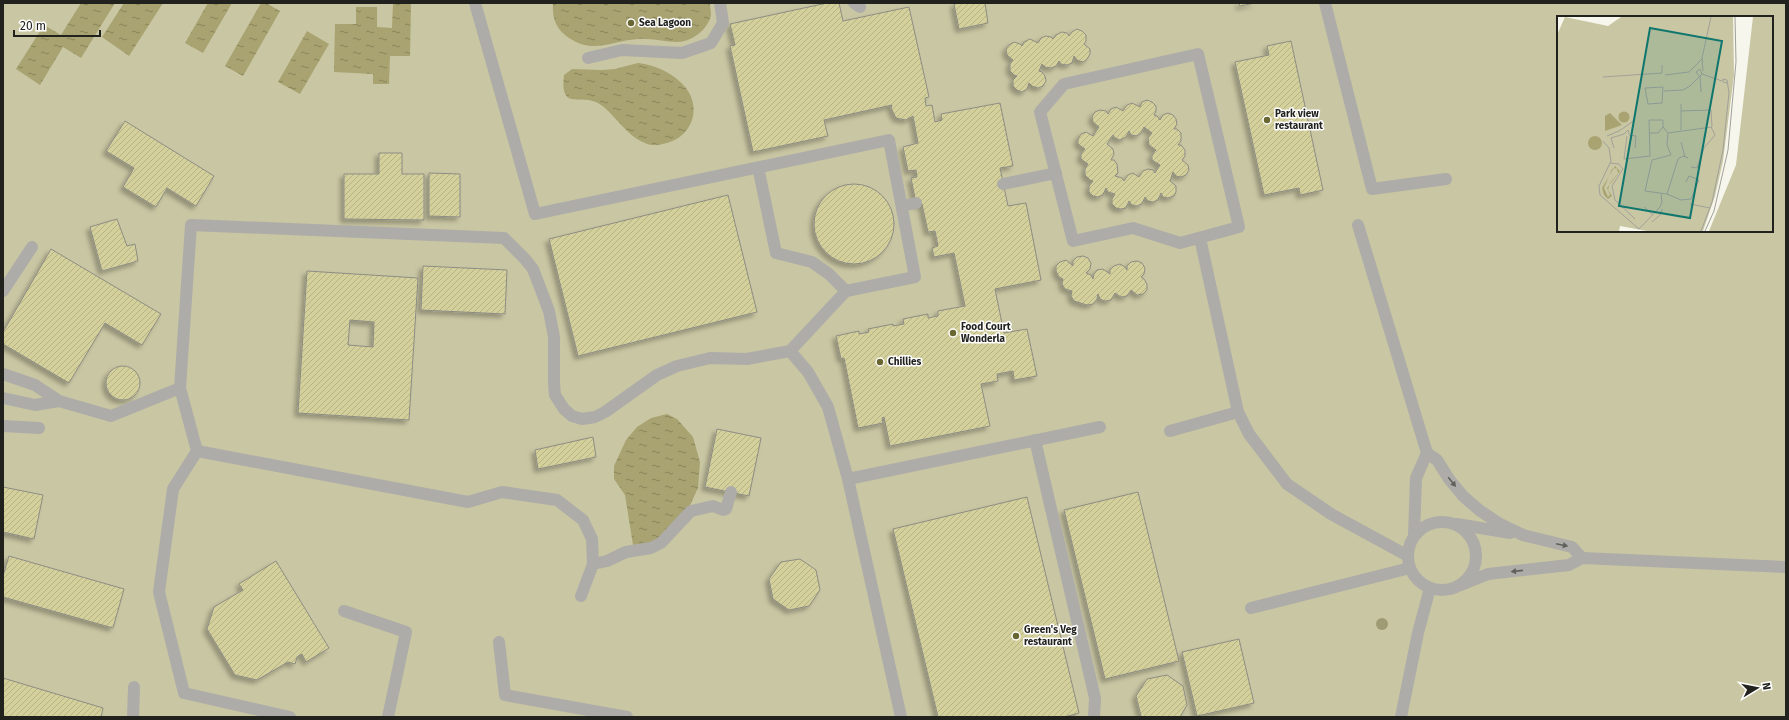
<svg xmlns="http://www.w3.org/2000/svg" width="1789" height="720" viewBox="0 0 1789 720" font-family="'Fira Sans',sans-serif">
<defs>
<pattern id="water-ripples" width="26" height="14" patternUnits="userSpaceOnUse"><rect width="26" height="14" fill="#a8a370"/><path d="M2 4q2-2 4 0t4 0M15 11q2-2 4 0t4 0" fill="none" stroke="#88845b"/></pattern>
<pattern id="building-hatch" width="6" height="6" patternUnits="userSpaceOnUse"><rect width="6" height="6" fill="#d4d09b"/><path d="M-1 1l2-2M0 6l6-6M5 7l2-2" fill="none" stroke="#b6b285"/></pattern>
<filter id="shadow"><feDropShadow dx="-3.5" dy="3.5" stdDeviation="2" flood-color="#0004"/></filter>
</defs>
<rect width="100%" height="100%" fill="#f6f6ec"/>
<path fill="#c9c6a3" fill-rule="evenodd" d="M3 3H1786V717H3ZM1558 17H1772V231H1558Z"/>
<g fill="url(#water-ripples)">
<polygon points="81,3 115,3 81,58 63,47 40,85 16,69 44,25 61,35"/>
<polygon points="124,3 163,3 129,56 102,37"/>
<polygon points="208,3 232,3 203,53 185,43"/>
<polygon points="261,3 266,3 280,11 243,76 225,66"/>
<polygon points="393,3 411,3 410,56 390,56 389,84 373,84 373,74 334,72 335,24 356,24 356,7 377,7 377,27 392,28"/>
<path d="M553 3H710C710 7 711 11 711 15 708 30 691 42 677 42 664 42 651 38 638 39 609 41 592 56 565 35 555 27 552 16 553 3Z"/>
<polygon points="307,31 329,44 300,94 278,82"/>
<path d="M638 63C656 65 675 74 686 88 703 111 690 139 663 144 657 145 650 146 645 143 624 135 613 110 596 102 578 95 560 110 564 75L572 69 602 70 615 69Z"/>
<polygon points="667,414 677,419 693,437 700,462 698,488 686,514 656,543 633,545 625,495 614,479 614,466 626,440 637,427 651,418"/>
</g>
<g fill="url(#building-hatch)" stroke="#8d8d84" fill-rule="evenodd" filter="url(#shadow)">
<polygon points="827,3 839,3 843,21 909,7 929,97 925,98 926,106 932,105 935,122 942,120 941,114 1000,103 1013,166 1000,168 1008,206 1026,203 1041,280 995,289 1004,333 1027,329 1037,376 1014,380 1013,371 997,374 998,381 981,384 990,426 890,446 884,417 882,418 883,423 858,428 844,358 841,359 836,336 859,331 859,334 869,332 868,329 893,324 893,326 904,324 903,319 928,314 928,318 938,316 938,311 965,306 954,253 934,257 932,248 938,246 935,231 928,232 922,204 917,205 916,203 911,178 917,177 916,170 908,171 903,147 918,143 913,116 906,120 896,118 891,108 892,105 824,120 828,136 753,152 730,46 735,45 730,24"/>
<polygon points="958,3 985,3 988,23 959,29 954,4"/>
<polygon points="1239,3 1255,3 1240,6"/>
<polygon points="1077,29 1082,31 1086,35 1086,41 1084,44 1090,49 1090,54 1087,59 1083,62 1077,60 1074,56 1072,63 1067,65 1061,64 1059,61 1056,66 1051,68 1045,67 1042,64 1039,71 1042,72 1045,76 1046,81 1043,86 1038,88 1032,86 1029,83 1027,89 1022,92 1017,90 1013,86 1013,80 1017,76 1014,75 1010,71 1010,64 1013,60 1007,55 1006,49 1009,45 1014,42 1020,44 1022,46 1024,42 1030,39 1038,43 1041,38 1046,36 1051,37 1053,39 1056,35 1062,32 1067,33 1069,36 1072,32"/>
<polygon points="1291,41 1323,190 1300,195 1299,188 1264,195 1235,62 1269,55 1267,46"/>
<path d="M1147 100 1152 102 1156 106V111L1154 115 1157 116 1160 120 1163 115 1168 113 1173 115 1176 119 1177 124 1174 129H1177L1181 133V141L1178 145H1181L1185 150V156L1182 160 1188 165 1189 170 1186 175 1181 177 1176 176 1173 172 1170 181 1176 186V192L1174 196 1168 198 1163 197 1161 193 1158 200 1153 202 1148 201 1145 197 1142 204 1137 206 1132 205 1129 201 1126 208 1121 209 1116 208 1112 204V199L1115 194 1108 192 1106 188 1103 195 1098 197 1093 196 1089 192V186L1093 181 1090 180 1085 175V169L1088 164 1081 159V154L1085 149 1078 144V139L1081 134 1086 132 1093 136 1099 127 1093 122 1092 117 1095 112 1100 110 1106 111 1108 114 1111 109 1116 107 1123 111 1127 105 1132 103 1140 107 1142 102ZM1144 127 1152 133 1148 138 1149 145 1156 150 1152 155V160L1160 165 1155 173 1153 170 1148 169 1143 171 1139 177 1133 173 1128 175 1124 181 1122 178 1115 176 1118 173 1117 164 1114 160H1111L1114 154 1113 149 1107 144 1113 135 1115 138 1120 140 1126 137 1129 131 1131 135 1137 136 1141 133Z"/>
<polygon points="125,121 214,176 196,206 167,188 156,207 123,187 134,168 106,151"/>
<polygon points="379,153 402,153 402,174 424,174 424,220 344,219 344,174 379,174"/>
<polygon points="429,173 460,174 460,217 429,216"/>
<circle cx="854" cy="224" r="40"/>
<polygon points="728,195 757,312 578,356 549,239"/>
<polygon points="117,219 127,246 135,244 138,261 102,271 90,227"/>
<polygon points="51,249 161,314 142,345 105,323 69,383 3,344 3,332"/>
<polygon points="1083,256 1088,258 1091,263 1090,269 1086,273 1091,275 1093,279 1094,274 1097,270 1103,269 1110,274 1110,270 1114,266 1120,264 1125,267 1127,270 1127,266 1131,262 1137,261 1142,263 1145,268 1144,274 1141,277 1144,279 1147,284 1147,290 1143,294 1137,295 1131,290 1127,296 1121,297 1115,293 1111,300 1105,301 1100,299 1098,294 1097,299 1093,304 1087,305 1074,301 1071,296 1072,291 1065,289 1062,284 1063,279 1059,277 1056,271 1056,266 1060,262 1066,260 1073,266 1073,261 1077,257"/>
<polygon points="423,266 507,270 505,314 421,310"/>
<path d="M307 271 418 278 409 420 298 413ZM350 320 374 322 373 347 348 345Z"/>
<circle cx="123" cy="383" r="17"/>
<polygon points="717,429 761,438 749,496 705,487"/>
<polygon points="593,437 596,457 538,469 535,450"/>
<polygon points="3,487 43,495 34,539 3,532"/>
<polygon points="1138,492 1179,661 1105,679 1064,510"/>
<polygon points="1027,497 1079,713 1064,717 938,717 893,529"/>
<polygon points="9,556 124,589 113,628 3,597 3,576"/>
<polygon points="800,559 816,570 820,590 809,606 789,610 773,599 769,579 781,562"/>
<polygon points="276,561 329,648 306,662 302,654 297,657 295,664 288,662 257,680 235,675 207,629 214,607 243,590 239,584"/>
<polygon points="1239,639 1254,703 1197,716 1182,652"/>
<polygon points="1167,675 1183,686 1187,705 1180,717 1142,717 1141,716 1136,696 1147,679"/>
<polygon points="3,678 103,708 101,717 3,717"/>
</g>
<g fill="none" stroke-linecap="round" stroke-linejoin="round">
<g stroke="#adaca8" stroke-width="12">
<polyline points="1325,3 1372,189 1446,179"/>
<polyline points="1358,225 1427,453 1437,460 1449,479 1463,496 1479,510 1500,524 1523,535 1572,547 1582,558"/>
<polyline points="1200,238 1238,412 1249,434 1287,484 1331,514 1408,556"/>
<polyline points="1170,431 1238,412"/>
<circle cx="1442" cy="556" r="34"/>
<polyline points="1457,524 1510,533"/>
<polyline points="1414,536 1416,478 1427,453"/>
<polyline points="1461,585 1488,574 1569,565 1582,558 1786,567"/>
<polyline points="1251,608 1410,568"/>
<polyline points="133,717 134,687"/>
<polyline points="1401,717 1418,633 1430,588"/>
</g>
<g stroke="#adaca8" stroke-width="12">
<polyline points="475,3 535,214 889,140 915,277 846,291 829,274 812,262 776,253 758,167"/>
<polyline points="854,3 860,7"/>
<polygon points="1198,54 1239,227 1180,243 1133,228 1073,241 1040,112 1064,84"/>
<polyline points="588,58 622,50 682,53 711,43 723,23 720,3"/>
<polyline points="1003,184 1056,173"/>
<polyline points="902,206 916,203"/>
<polyline points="3,291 32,247"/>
<polyline points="790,351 808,372 828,407 848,479 901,717"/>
<polyline points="3,374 35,385 59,401 111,416 180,388"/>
<polyline points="3,398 35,405 59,401"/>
<polyline points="3,426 39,428"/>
<polyline points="1035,440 1095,698 1094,717"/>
<polyline points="197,451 173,489 159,592 184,693 290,717"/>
<polyline points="848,479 1100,427"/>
<polyline points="593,564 607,561 626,552 651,548 661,543 691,511 713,506 723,510 726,509 731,492"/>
<polyline points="581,596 593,564 592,539 583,520 557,500 502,492 468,502 197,451 180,388 191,225 504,238 525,259 533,269 549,311 554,337 554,383 555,395 564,409 572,416 582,419 595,417 605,412 657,375 677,366 710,358 747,359 790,351 846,291"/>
<polyline points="344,611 406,632 388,717"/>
<polyline points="499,642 505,695 627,717"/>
</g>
</g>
<circle fill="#9e9b75" cx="1382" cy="624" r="6"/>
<defs><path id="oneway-solid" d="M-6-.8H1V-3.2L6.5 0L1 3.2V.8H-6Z"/></defs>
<g fill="#60605c">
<use href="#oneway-solid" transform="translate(1452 482) rotate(51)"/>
<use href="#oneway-solid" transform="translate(1562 545) rotate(12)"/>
<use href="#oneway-solid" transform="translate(1517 571) rotate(174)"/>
</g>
<g fill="#6a6632" stroke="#fff" stroke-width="1.5">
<circle cx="631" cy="23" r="4"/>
<circle cx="1267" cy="120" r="4"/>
<circle cx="953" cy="333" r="4"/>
<circle cx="880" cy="362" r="4"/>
<circle cx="1016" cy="636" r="4"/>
</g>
<g text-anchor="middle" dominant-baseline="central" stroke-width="3" stroke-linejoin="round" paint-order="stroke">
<g font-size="10" font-weight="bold" fill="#21211e" stroke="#fff" text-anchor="start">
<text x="639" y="23">Sea Lagoon</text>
<text x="1275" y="114">Park view<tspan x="1275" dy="12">restaurant</tspan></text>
<text x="961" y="327">Food Court<tspan x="961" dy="12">Wonderla</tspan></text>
<text x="888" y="362">Chillies</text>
<text x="1024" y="630">Green's Veg<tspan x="1024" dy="12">restaurant</tspan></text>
</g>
</g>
<g transform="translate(1557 16)">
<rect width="216" height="216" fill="#f6f6ec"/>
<path d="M8 1 51 10 64 1H176L177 59 166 145 158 180 146 215H90L63 210 62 215H0V19Z" fill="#c9c6a3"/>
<path d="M196 1H216V215H152L179 149Z" fill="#c9c6a3"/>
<path d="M61.5 101a5.5 5.5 0 1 1 11 0a5.5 5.5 0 1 1-11 0ZM53 97 65 109 48 115V100ZM31 127a7 7 0 1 1 14 0a7 7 0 1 1-14 0ZM58 150 63 155 53 167 51 174 55 180 51 183 47 179 45 172ZM60 152 61 158 50 172 53 179 51 181 47 172 55 153Z" fill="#a8a370" fill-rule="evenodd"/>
<path fill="none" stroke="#a1a19a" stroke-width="1" d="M146 55 145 42 154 1M145 58 165 65M108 59 132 56 145 43M143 60 144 76M46 61 105 57V49M106 71 105 87 91 88 88 72ZM107 75 126 74 133 70 145 58 143 53 139 56 142 60M124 88V114M106 111 111 117 110 129 114 139 95 144 88 175 110 178 121 143 126 140 131 142M111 117 155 111 154 94 124 95M72 119 79 120 78 132M50 120 62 115 78 104M70 120 67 143 93 140 92 104H106V111L101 117H92M46 125 52 132 54 145 42 170 43 179 82 213 103 191 105 186 104 178M124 126 128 141M57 132 54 122 67 118 71 114 72 118M53 147 62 148 66 153 55 170 58 184 78 203M134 151 140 152 147 132 158 119 154 111M110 178 124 184 134 183 142 164 132 160 129 166M133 188 153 192M87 191 96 199M95 206 104 198 105 193M144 215 155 186 166 134 172 77 170 64 166 63V66L170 67M148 215 157 195 171 134 179 46 178 1"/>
<path fill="#0f766e" fill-opacity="0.15" stroke="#0f766e" stroke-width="2" d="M93 12 165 25 133 202 62 190Z"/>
<rect width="216" height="216" fill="none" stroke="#21211e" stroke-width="2"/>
</g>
<rect width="1789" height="720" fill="none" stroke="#21211e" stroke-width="8"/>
<g transform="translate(1757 688) rotate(80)" stroke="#ffffff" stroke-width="3" paint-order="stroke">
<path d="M0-3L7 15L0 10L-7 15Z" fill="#21211e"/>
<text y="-6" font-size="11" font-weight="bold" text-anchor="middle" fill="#21211e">N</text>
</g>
<path d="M14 30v6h86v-6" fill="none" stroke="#21211e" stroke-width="2"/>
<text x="20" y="30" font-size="12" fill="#21211e" stroke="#ffffff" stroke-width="3" paint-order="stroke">20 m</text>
</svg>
